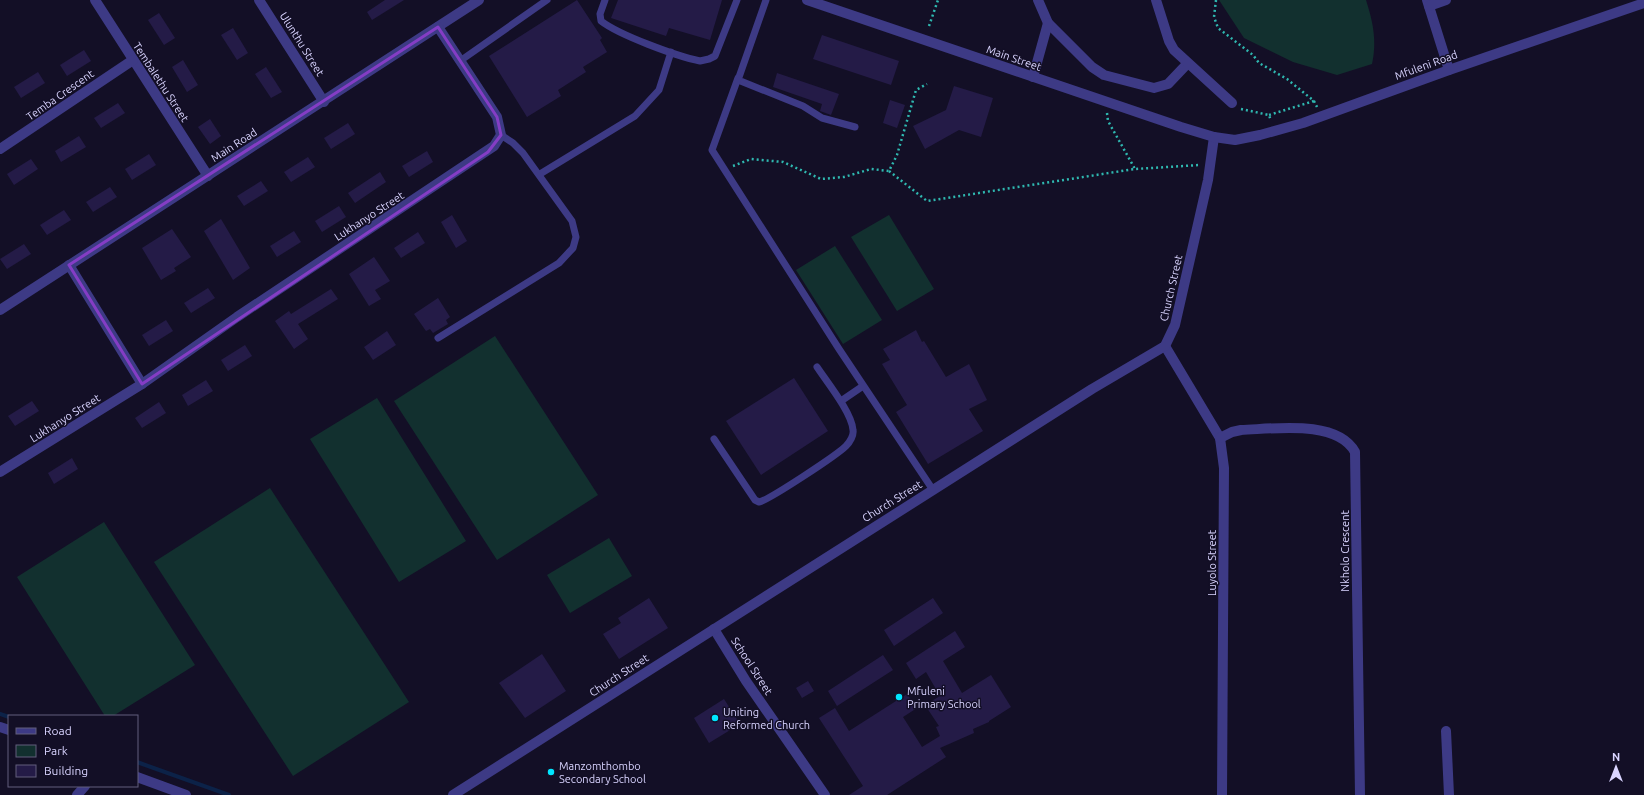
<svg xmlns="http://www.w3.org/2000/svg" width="1644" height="795" viewBox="0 0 1644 795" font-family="Ubuntu,sans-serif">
<rect width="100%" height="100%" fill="#130f26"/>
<g fill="#12302f">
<path d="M1219 0H1366C1373 22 1377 41 1372 64L1337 75 1293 62 1244 38Z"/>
<polygon points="889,215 934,289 897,311 851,237"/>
<polygon points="835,246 882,320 843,344 796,270"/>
<polygon points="495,336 598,495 497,560 394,401"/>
<polygon points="377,398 466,541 399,582 310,439"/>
<polygon points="270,488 409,702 293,776 154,562"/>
<polygon points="104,522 195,665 113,716 105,716 17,577"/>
<polygon points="609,538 632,576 570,613 547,575"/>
</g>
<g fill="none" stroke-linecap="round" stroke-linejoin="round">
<g stroke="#0c2248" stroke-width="4">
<polyline points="0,714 9,717"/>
<polyline points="137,762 229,795"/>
</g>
</g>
<g fill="#241b47">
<polygon points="385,0 404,0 372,20 367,12"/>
<polygon points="577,0 602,38 600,40 607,52 583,67 586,72 558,90 561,96 527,117 489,56"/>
<polygon points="618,0 722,0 710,40 669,28 666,36 611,18"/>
<polygon points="159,13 175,38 164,45 148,20"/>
<polygon points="233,28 248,53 237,60 221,35"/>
<polygon points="822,35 899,61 891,85 813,59"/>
<polygon points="84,50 91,61 67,76 60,65"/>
<polygon points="183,60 198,85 187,92 172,67"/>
<polygon points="266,67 282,92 271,98 255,74"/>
<polygon points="38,72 45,83 21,98 14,87"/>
<polygon points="777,73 839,94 831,115 820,111 822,104 773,87"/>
<polygon points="954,86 993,98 981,137 959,130 925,149 913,126 946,110"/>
<polygon points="890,100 905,105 897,128 883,123"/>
<polygon points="118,103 125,113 101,128 94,118"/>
<polygon points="210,119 221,136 210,144 198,127"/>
<polygon points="348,123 355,134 331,149 324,138"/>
<polygon points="79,136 86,147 61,162 55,151"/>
<polygon points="427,151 433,162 409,177 402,166"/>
<polygon points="149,154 156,165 132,180 125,169"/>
<polygon points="308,157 315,167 291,182 284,172"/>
<polygon points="31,159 38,169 14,185 7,174"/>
<polygon points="380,172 386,182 355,203 348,193"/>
<polygon points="261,181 268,191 244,206 237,196"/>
<polygon points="110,187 117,197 93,212 86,202"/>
<polygon points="339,206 346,217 322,232 315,221"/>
<polygon points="64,210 71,220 47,235 40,225"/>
<polygon points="452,215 467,241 456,248 441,222"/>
<polygon points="221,219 250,268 233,280 204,231"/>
<polygon points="172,229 191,257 174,268 176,271 161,280 142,248"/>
<polygon points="294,231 301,242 277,257 270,246"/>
<polygon points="418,232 425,243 401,258 394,248"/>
<polygon points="24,244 31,254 7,269 0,259"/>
<polygon points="374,257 390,281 375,290 381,299 369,306 349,274"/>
<polygon points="208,288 215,298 191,313 184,303"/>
<polygon points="331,289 338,299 298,324 308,339 294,349 275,321 289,311 291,314"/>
<polygon points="438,298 450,317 446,320 448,324 433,333 430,329 426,331 414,314"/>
<polygon points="166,320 173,331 149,346 142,335"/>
<polygon points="916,330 922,342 924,341 946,377 969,364 987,400 969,409 983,431 928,464 896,412 907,405 882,364 890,360 883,349"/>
<polygon points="387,331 396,345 373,360 364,347"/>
<polygon points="245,345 252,356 228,371 221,360"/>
<polygon points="794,378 828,431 761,475 726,421"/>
<polygon points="206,380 213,391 188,406 182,395"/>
<polygon points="32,401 39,411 15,426 8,416"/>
<polygon points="159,402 166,413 142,428 135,418"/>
<polygon points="72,458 78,469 54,484 48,473"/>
<polygon points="649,598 668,628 619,659 603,634 621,623 618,618"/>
<polygon points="933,598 943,613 894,646 884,630"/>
<polygon points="955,631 965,647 943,661 962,693 991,675 1011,707 989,721 989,722 973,729 974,733 940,748 946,757 887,795 849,795 863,786 819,718 835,708 849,731 907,694 917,708 903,717 922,747 940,736 936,727 939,726 925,705 940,696 926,672 916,679 906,663"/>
<polygon points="542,654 566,691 525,718 499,683"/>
<polygon points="883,655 893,670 837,706 828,691"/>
<polygon points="808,681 814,691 802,698 796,688"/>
<polygon points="724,699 740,724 709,743 694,718"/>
</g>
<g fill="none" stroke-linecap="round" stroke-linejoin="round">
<g stroke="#2fb8b0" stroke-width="2.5" stroke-dasharray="2 3" stroke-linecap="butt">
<polyline points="1216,0 1214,17 1218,28 1253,55 1259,63 1287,79 1314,101 1317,107"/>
<polyline points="929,26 938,0"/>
<polyline points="1241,109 1269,115 1271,121"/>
<polyline points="1107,113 1108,121 1135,169"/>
<polyline points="1269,115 1314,101"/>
<polyline points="733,166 751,159 783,162 821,179 844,177 871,169 889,171 897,155 916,90 927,84"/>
<polyline points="889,171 927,201 1135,169 1200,165"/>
</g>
<g stroke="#3d3a85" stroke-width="7">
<path d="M605 0 600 14 601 21C619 35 676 56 700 61L709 59 715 56 737 0"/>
<polyline points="766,0 738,80 803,106 822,118 855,127"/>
<polyline points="460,61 547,0"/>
<polyline points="738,78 712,150 839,349 933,490"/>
<polyline points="540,174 635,116 659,90 671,52"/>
<polyline points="438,338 559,263 573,248 576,237 572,221 523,153 513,143 501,135"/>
<polyline points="841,401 863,386"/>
<path d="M714 439 755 500 759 502C769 500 837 455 846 446 850 442 854 435 853 430 852 413 827 382 817 367"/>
</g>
<g stroke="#3d3a85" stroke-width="10">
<polyline points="95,0 208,176"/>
<polyline points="259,0 324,102"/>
<polyline points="1038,0 1048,23 1092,67 1104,75 1154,88 1168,84 1187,64"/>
<polyline points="1156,0 1169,41 1174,50 1232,103"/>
<polyline points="1427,0 1449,70"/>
<polyline points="1429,6 1446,0"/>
<polyline points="1033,77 1048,23"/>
<polyline points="0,149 133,60"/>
<polyline points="69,265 142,384"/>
<polyline points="0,310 479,0"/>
<polyline points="1165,346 1220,438 1224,468 1222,795"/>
<path d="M1220 438 1232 432 1241 430C1273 429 1337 419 1355 452L1360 795"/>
<polyline points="0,472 142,384 237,317 494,146 501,135 497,117 438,27"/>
<polyline points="714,629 746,681 825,795"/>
<polyline points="0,727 9,730"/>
<polyline points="1446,731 1449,795"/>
<polyline points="137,777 186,795"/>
<polyline points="77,795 85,786"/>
<polyline points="453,795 1092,389 1165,346 1175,325 1208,180 1214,137"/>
</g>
<polyline stroke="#3d3a85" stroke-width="10" points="807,0 1181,127 1214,137 1235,140 1260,135 1303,123 1449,70 1644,3"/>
</g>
<path fill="none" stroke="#843dc5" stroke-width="3" stroke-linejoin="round" d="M438 27 497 117 501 135 488 152 142 384 69 265Z"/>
<g fill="#00e5ff" stroke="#130f26" stroke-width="1.5">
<circle cx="899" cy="697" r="4"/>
<circle cx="715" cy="718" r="4"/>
<circle cx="551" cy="772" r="4"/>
</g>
<g text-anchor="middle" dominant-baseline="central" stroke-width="3" stroke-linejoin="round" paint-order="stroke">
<g font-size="11" fill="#d9d4ff" stroke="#130f26">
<text transform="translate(302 44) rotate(58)">Ulunthu Street</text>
<text transform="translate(1014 58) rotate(19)">Main Street</text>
<text transform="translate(1426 65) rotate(-20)">Mfuleni Road</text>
<text transform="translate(161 82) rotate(57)">Tembalethu Street</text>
<text transform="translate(60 95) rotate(-35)">Temba Crescent</text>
<text transform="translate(234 145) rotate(-33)">Main Road</text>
<text transform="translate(369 216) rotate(-33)">Lukhanyo Street</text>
<text transform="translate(1171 288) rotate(-77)">Church Street</text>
<text transform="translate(65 418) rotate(-32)">Lukhanyo Street</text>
<text transform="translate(892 501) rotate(-32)">Church Street</text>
<text transform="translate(1345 551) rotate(-90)">Nkholo Crescent</text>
<text transform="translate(1212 563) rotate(-90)">Luyolo Street</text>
<text transform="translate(752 666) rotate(57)">School Street</text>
<text transform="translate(619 675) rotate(-33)">Church Street</text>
</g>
<g font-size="11" fill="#d9d4ff" stroke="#130f26" text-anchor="start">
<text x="907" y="691">Mfuleni<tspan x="907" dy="13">Primary School</tspan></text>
<text x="723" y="712">Uniting<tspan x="723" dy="13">Reformed Church</tspan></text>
<text x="559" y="766">Manzomthombo<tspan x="559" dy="13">Secondary School</tspan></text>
</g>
</g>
<rect x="8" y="715" width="130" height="72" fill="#130f26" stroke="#625e7d"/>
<rect x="16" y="728" width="20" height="6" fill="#3d3a85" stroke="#625e7d"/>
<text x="44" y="735" font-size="12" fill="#d9d4ff">Road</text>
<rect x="16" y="745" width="20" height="12" fill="#12302f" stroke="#625e7d"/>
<text x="44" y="755" font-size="12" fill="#d9d4ff">Park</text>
<rect x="16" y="765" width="20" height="12" fill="#241b47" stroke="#625e7d"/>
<text x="44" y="775" font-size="12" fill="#d9d4ff">Building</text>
<g transform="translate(1616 767)" stroke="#130f26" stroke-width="3" paint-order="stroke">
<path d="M0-3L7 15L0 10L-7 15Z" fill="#d9d4ff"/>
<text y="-6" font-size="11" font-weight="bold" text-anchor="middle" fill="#d9d4ff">N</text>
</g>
</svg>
